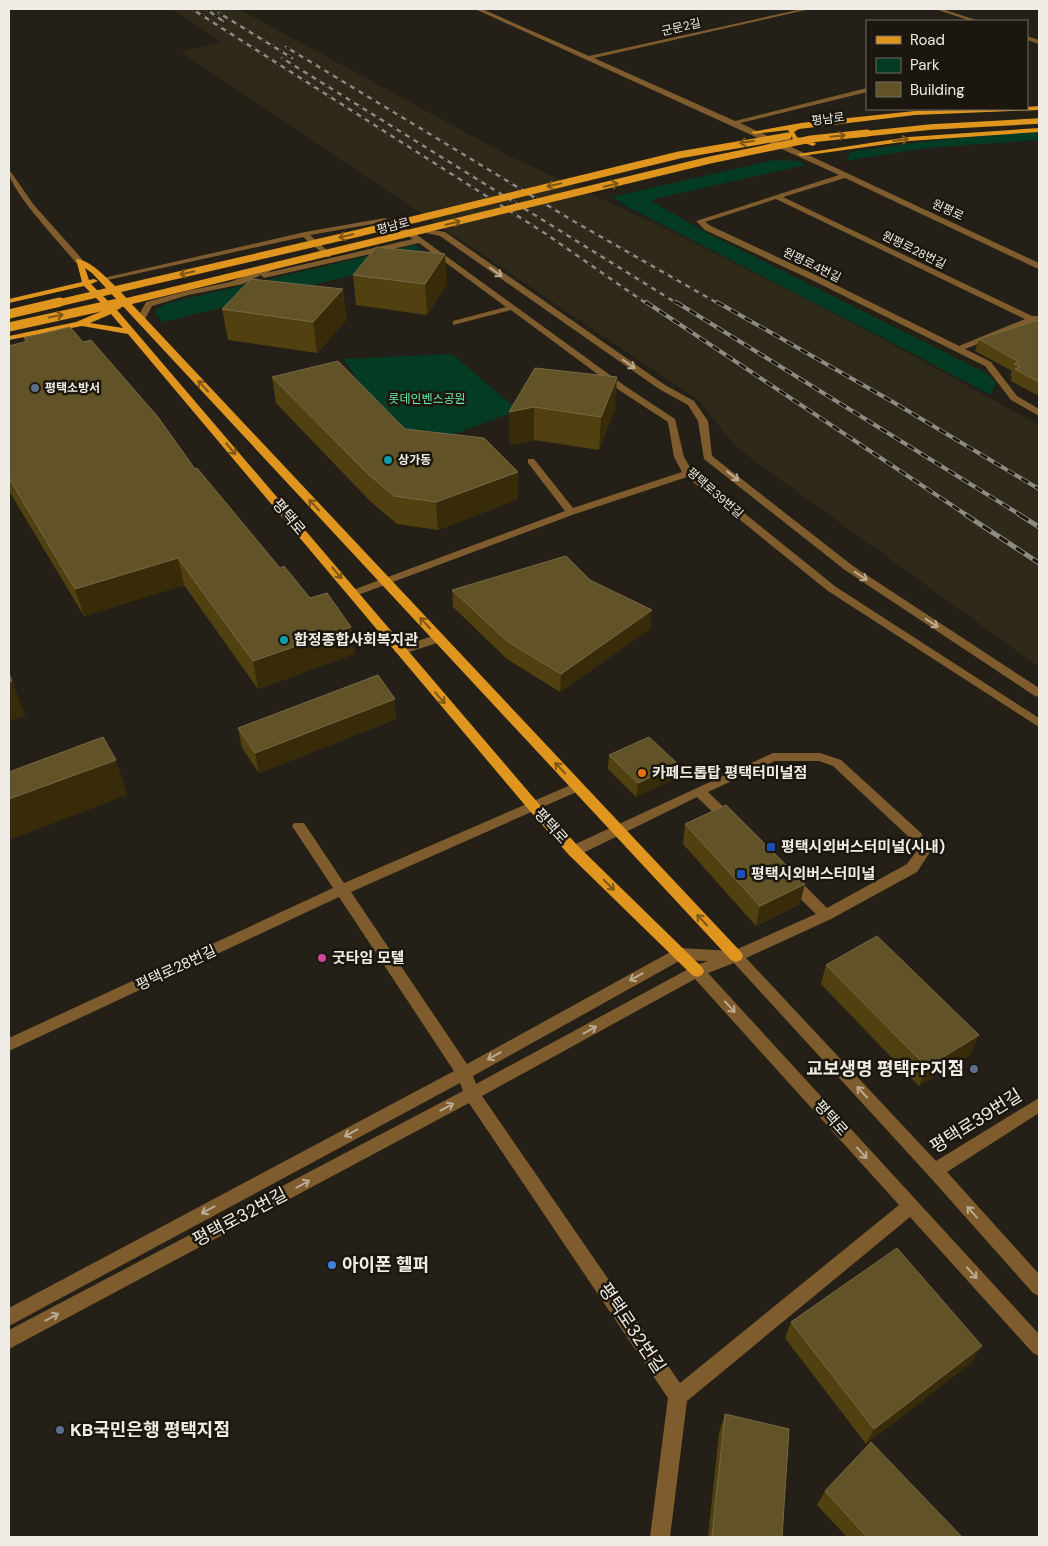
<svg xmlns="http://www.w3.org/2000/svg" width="1048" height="1546" viewBox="0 0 1048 1546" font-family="'DM Sans','Noto Sans KR',sans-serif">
<rect width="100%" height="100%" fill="#242017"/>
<polygon fill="#2f291a" points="172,9 239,9 509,156 656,224 808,300 886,341 1039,425 1039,667 737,448 697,399 181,52 221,42"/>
<g fill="#033b24">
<path d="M1039 132V140L927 148 846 161 850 152C913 142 975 135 1039 132Z"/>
<polygon points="774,160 798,161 805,165 650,200 707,233 986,373 996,383 991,395 887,340 628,207 612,197"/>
<polygon points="415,245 429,256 163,322 154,312 164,304"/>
<polygon points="452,354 518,410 413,450 386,418 343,359"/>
</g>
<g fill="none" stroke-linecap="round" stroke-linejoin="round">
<g fill="#7f5c2d" fill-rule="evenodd">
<path d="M475 9H482L589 56 802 9H810L594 58 735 121 867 88V92L740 123 1039 263V268H1036L845 178 783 197 1032 316H1038L1039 318 1037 320 1039 323V329L1030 323 965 349 991 362 1017 396 1039 409V416L1011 400 985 366 814 281 705 230 696 221 839 175ZM776 199 1025 319 959 346 820 277 711 226 705 222Z"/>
<polygon points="935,9 942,9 979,21 971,21"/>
<polygon points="1027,36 1039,40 1039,44 1027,40"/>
<path d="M9 171 11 172 33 204 82 259V263H76C63 246 8 189 9 171Z"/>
<polygon points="385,218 412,232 426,229 445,232 665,385 694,401 708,421 712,456 853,566 1039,688 1039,697 1035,696 845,570 704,459 698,421 688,405 659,389 440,236 426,233 417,235 625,386 675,419 684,457 692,471 836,587 1039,718 1039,727 828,591 687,477 575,514 358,595 350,595 349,593 350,591 565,511 528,463 528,459 534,459 573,508 682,472 674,457 668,422 619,390 511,310 453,325 453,321 506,307 419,243 264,278 261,275 243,284 188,295 152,306 144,321 137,319 146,302 187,291 230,282 270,266 277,268 266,273 413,239 384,222 310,235 330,253 330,257 327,257 303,237 103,281 99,279 305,232"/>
<polygon points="439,634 443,635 445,638 443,641 400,655 394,651 396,648"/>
<path d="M773 753H820L841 760 921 833 930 852 917 872 831 919 746 958 936 1161 1039 1098V1113L947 1172 1039 1274V1296L1033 1293 929 1176 734 963 708 973 1039 1334V1356L1033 1353 910 1217 687 1401 670 1537H650L668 1398 469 1103 9 1349V1330L463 1091 460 1083 9 1326V1308L454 1071 339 897 9 1051V1038L333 888 294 829 292 826 294 823H304L344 883 573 784H581L583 787 581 790 351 892 467 1064 674 950 679 948 733 951 816 914 786 885 784 881 786 877 791 876 796 877 827 908 907 864 916 852 911 839 833 766 819 761H775L708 792 734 817 735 820 734 823H724L697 797 579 855H569L567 851 569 847ZM681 960 708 961 692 967 476 1084 473 1076ZM695 979 899 1205 680 1383 482 1096Z"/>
</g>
<g fill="#e0951e" fill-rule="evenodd">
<polygon points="1039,106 1039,110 915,115 799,129 794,132 797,137 815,143 816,144 813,146 793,139 788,130 754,134 751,132 801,123 915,111 1027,109 1027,107"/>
<polygon points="1039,128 1039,132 909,141 801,156 798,154 909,137"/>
<path d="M76 259C94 258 131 304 144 317L741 952 743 956 741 960 736 962 731 960 92 273 85 268 89 280 94 279 98 281 91 284 113 306 121 304V308L117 310 539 804 579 847 702 967 704 971 702 975 697 977 692 975 569 855 529 810 128 334 82 326 9 340V336L76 322 107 309 84 286 9 303V299L82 282ZM111 314 123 328 90 323Z"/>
</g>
<g stroke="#8e8b84" stroke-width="2.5">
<g id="rail-far2">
<polyline points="192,9 546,234 647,304"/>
<polyline points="206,9 223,21"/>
<polyline points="219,13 292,58"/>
<polyline points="286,47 575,222 719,304"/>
<polyline points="282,58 678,304"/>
</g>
</g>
<g stroke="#8e8b84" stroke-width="4">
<g id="rail-far1">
<polyline points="646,302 968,516"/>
<polyline points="676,302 1022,516"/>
<polyline points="717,302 893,402 1039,489"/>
</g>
</g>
<g stroke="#8e8b84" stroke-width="5">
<g id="rail">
<polyline points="966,515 1039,563"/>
<polyline points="1020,515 1039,527"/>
</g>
</g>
<use href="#rail-far2" stroke="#1b170e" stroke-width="2" stroke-dasharray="5" stroke-linecap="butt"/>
<use href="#rail-far1" stroke="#1b170e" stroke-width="2.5" stroke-dasharray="8" stroke-linecap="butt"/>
<use href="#rail" stroke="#1b170e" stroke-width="3" stroke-dasharray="10" stroke-linecap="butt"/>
<polyline stroke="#e0951e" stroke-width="5.5" points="854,135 931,127 1039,121"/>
<g stroke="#e0951e" stroke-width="7">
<polyline points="54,304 359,233 679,155 788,136"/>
<polyline points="117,304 710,160 811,139 867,133"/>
</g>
<g stroke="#e0951e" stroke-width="9">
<polyline points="9,314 60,302"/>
<polyline points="9,327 123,302"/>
</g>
</g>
<g fill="#514010">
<polygon points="353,275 447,284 427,315 356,305"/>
<polygon points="343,289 346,320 317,353 228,340 222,309"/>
<polygon points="1039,320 1039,396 1011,381 1012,377 1010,376 1012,371 975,351 979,339"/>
<polygon points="24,338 83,342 195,469 280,568 310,598 351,627 354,654 258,689 184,585 84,616 9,491 9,346 25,342"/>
<polygon points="535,368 615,409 599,450 534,440 510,445 509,412"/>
<polygon points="272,377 405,429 518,499 438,530 397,524 370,501 276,403"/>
<polygon points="590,580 651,628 560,692 507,659 453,607 452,590"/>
<polygon points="396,719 259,773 242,748 238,728"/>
<polygon points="609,755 678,764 676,778 636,797 608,769"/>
<polygon points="685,824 800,904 756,926 683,844"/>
<polygon points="826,965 971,1054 919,1086 821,984"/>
<polygon points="791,1322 972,1362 866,1444 785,1338"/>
<polygon points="725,1414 782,1537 708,1537 719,1433"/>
<polygon points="825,1491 962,1537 847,1537 817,1505"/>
</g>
<g fill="#382b09">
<polygon points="445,254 447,284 427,315 425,284"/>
<polygon points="343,289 346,320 317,353 313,322"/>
<polygon points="617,377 615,409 599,450 601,417"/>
<polygon points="534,407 534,440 510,445 509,412"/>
<polygon points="518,472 518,499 438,530 436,502"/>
<polygon points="178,558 184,585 84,616 75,589"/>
<polygon points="652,610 651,628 560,692 561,674"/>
<polygon points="351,627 354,654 258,689 253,661"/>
<polygon points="9,672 25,716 9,721"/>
<polygon points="395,699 396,719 259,773 255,753"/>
<polygon points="116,760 127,795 9,840 9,799"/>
<polygon points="678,764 676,778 636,797 638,783"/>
<polygon points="805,884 800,904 756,926 760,906"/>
<polygon points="979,1035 971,1054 919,1086 927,1067"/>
<polygon points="982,1346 972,1362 866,1444 874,1429"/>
</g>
<g fill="#625227" stroke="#786a45">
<polygon points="376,247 445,254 425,284 353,275"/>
<polygon points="251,279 343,289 313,322 222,309"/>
<polygon points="1039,320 1039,382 1015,369 1020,367 1014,364 1019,362 979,339"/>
<polygon points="70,327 83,342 91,340 158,417 195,469 197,468 280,568 284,566 310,598 327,593 351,627 253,661 178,558 75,589 9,478 9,346 28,341 24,338"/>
<polygon points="338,361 405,429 484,438 518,472 436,502 394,496 368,474 272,377"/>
<polygon points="535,368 617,377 601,417 534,407 509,412"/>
<polygon points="566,556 590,580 652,610 561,674 507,641 452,590"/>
<polygon points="9,673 12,681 9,682"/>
<polygon points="378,675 395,699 255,753 238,728"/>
<polygon points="103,737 116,760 9,799 9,772"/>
<polygon points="649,737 678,764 638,783 609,755"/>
<polygon points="726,805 805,884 760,906 685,824"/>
<polygon points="877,936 979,1035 927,1067 826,965"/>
<polygon points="897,1248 982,1346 874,1429 791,1322"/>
<polygon points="725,1414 789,1429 782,1537 712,1537"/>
<polygon points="871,1442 962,1537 867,1537 825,1491"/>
</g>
<defs><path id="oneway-shaft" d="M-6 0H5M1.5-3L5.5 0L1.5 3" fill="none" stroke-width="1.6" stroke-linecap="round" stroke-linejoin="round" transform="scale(1.25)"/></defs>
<g stroke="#7e5616">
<use href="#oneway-shaft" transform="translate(838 136) rotate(-6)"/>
<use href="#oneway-shaft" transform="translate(901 140) rotate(-8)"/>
<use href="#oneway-shaft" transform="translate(747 142) rotate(170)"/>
<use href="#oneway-shaft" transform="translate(554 185) rotate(166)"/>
<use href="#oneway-shaft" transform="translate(611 185) rotate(-14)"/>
<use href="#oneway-shaft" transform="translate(453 223) rotate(-14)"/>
<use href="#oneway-shaft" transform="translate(346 236) rotate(167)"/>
<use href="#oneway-shaft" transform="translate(187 273) rotate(167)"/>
<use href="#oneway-shaft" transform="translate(56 316) rotate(-12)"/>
<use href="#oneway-shaft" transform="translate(203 386) rotate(-133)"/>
<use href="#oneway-shaft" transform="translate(231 449) rotate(50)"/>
<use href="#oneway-shaft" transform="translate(314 505) rotate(-133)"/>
<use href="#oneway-shaft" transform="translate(337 573) rotate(50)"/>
<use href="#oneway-shaft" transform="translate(425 623) rotate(-133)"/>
<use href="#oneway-shaft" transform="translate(440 698) rotate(49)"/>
<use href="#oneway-shaft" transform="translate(560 768) rotate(-133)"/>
<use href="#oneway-shaft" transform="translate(609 885) rotate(45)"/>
<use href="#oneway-shaft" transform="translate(702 920) rotate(-133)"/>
</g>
<g stroke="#bcab92">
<use href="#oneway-shaft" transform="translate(496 272) rotate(35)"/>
<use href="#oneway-shaft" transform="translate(629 364) rotate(35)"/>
<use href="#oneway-shaft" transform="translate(733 476) rotate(38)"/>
<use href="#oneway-shaft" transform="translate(861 576) rotate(34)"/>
<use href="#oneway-shaft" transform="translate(932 623) rotate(33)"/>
<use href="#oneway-shaft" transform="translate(636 977) rotate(151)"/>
<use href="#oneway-shaft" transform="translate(730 1007) rotate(48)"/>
<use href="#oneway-shaft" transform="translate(590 1030) rotate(-29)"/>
<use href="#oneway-shaft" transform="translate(494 1056) rotate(151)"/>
<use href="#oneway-shaft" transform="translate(862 1092) rotate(-133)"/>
<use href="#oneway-shaft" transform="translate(447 1107) rotate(-28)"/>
<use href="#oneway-shaft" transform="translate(351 1133) rotate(152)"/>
<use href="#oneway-shaft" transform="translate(862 1153) rotate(48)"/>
<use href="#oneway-shaft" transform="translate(303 1184) rotate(-28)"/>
<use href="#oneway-shaft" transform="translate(208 1210) rotate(152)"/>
<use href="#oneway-shaft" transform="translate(972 1212) rotate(-132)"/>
<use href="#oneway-shaft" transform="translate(972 1273) rotate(48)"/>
<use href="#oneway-shaft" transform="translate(52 1317) rotate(-28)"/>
</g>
<g fill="#5c6f8a" stroke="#1b170e" stroke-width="2">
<circle cx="35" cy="388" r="5"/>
<circle cx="974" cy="1069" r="5"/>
<circle cx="60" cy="1430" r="5"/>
</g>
<g fill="#0f9aa8" stroke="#1b170e" stroke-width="2">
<circle cx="388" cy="460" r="5"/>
<circle cx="284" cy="640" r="5"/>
</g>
<circle fill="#e8710a" stroke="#1b170e" stroke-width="2" cx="642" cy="773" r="5"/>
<g fill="#1a4fb4" stroke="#1b170e" stroke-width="2">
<rect x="766" y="842" width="10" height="10" rx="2.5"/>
<rect x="736" y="869" width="10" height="10" rx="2.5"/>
</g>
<circle fill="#d1479c" stroke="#1b170e" stroke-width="2" cx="322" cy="958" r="5"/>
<circle fill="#3f7fe0" stroke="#1b170e" stroke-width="2" cx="332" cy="1265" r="5"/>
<g text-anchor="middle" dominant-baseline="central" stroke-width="5" stroke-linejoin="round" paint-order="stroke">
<g font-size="12" fill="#eeece5" stroke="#1b170e">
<text transform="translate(681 27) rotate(-13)">군문2길</text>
<text transform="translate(828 119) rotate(-7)">평남로</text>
<text transform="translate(948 210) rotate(25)">원평로</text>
<text transform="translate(393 226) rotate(-14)">평남로</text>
<text transform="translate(914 250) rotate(26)">원평로28번길</text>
<text transform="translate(812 265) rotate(26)">원평로4번길</text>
<text transform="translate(715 493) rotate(41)">평택로39번길</text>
</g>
<g font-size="12" font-weight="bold" fill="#eeece5" stroke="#1b170e" text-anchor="start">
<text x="45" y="388">평택소방서</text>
<text x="398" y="460">상가동</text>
</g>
<g font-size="12" fill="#6ceaac" stroke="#1b170e">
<text x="427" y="399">롯데인벤스공원</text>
</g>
<g font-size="15" fill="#eeece5" stroke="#1b170e">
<text transform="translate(289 517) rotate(50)">평택로</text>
<text transform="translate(551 826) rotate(48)">평택로</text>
<text transform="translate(176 968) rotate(-25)">평택로28번길</text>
<text transform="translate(831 1118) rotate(48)">평택로</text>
</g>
<g font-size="15" font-weight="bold" fill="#eeece5" stroke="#1b170e" text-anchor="start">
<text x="294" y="640">합정종합사회복지관</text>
<text x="652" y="773">카페드롭탑 평택터미널점</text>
<text x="781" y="847">평택시외버스터미널(시내)</text>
<text x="751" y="874">평택시외버스터미널</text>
<text x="332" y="958">굿타임 모텔</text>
</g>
<g font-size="18" font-weight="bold" fill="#eeece5" stroke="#1b170e" text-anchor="start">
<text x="964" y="1069" text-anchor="end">교보생명 평택FP지점</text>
<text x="342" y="1265">아이폰 헬퍼</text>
<text x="70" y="1430">KB국민은행 평택지점</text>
</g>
<g font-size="18" fill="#eeece5" stroke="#1b170e">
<text transform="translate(976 1121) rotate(-32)">평택로39번길</text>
<text transform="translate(240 1217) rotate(-28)">평택로32번길</text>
<text transform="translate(632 1328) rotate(56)">평택로32번길</text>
</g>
</g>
<rect width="1048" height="1546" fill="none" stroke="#eeece5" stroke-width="20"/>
<rect x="866" y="20" width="162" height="90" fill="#1b170e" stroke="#6f6c64"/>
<rect x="876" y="36" width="25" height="8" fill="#e0951e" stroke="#6f6c64"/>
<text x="910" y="45" font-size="15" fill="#eeece5">Road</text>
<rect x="876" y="58" width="25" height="15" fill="#033b24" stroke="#6f6c64"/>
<text x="910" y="70" font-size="15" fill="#eeece5">Park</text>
<rect x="876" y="82" width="25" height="15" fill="#625227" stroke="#6f6c64"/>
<text x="910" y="95" font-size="15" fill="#eeece5">Building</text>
</svg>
